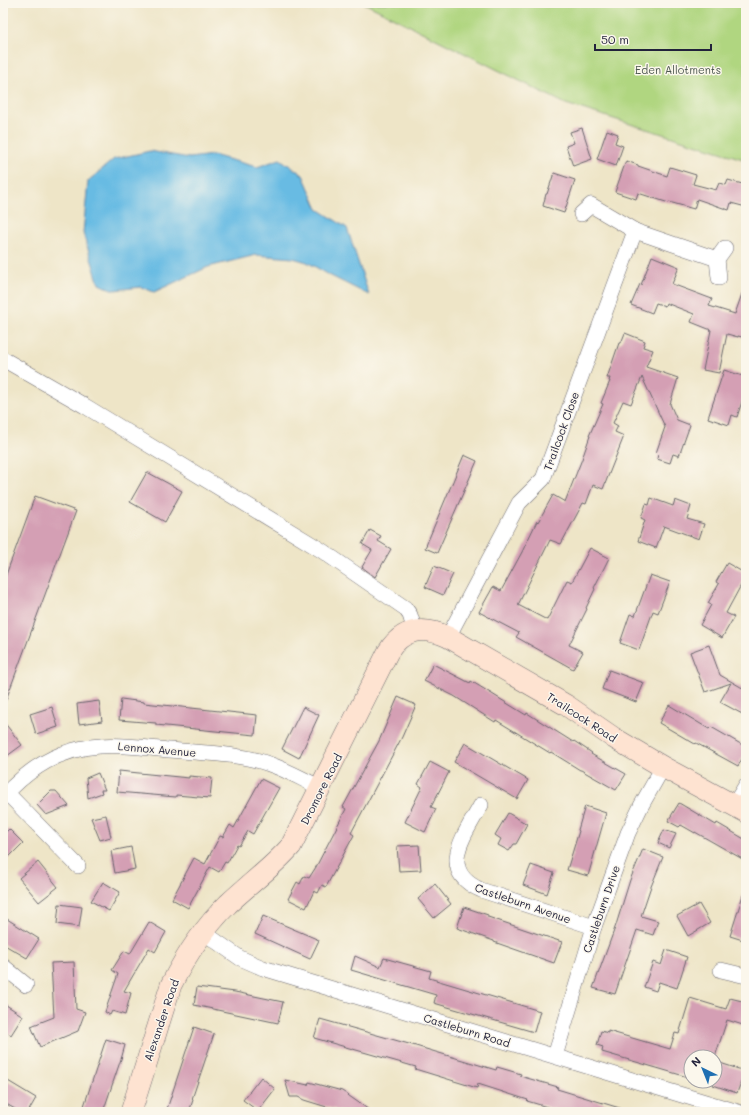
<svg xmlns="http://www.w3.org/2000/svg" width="749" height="1115" viewBox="0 0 749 1115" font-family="Mali,sans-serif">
<rect width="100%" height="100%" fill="#fbf7ec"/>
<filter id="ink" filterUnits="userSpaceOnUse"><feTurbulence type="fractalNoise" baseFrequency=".025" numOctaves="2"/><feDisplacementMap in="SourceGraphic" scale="8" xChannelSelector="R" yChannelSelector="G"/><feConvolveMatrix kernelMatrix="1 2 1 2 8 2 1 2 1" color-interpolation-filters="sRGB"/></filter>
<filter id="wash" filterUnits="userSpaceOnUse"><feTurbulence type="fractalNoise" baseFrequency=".012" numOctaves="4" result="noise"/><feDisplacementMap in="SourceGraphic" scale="16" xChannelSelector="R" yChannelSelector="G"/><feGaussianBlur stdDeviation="0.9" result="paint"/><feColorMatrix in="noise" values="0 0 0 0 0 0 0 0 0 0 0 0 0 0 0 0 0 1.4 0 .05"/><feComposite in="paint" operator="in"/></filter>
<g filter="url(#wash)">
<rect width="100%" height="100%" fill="#eee5c7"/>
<polygon fill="#b0d680" stroke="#697c5e" points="364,3 746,3 746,160 566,104"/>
<polygon fill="#68bbe3" stroke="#456e8f" points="150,151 189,158 213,155 257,167 280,159 303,175 318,209 347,228 369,295 331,276 307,262 293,258 256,255 208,267 154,292 141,287 114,290 99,284 83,233 88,181 114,159"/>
<g id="blocks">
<g fill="#d49fb4">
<polygon points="582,128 592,159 573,166 566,146 574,143 570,132"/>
<polygon points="607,130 618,134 615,143 623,146 616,166 597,159"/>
<polygon points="626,161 638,165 638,166 667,176 670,167 696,175 693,184 716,190 719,183 726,185 728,180 746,185 746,207 731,203 729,210 697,199 694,209 669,202 669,203 638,193 636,199 615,192"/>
<polygon points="554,173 575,180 564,213 543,206 546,194 547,194"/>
<polygon points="652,256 679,267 672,284 712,299 709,306 735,314 744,288 746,288 746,338 738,336 738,337 727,334 719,373 703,370 711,330 691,322 694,314 666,303 665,306 656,303 652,313 631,305 640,284 641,285"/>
<polygon points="625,333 645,341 643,347 653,350 646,367 678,378 670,404 677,420 690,425 679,456 673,454 670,463 657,459 658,454 656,453 665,427 642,377 631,404 623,401 613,423 618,426 615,432 624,436 603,489 593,485 586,504 583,503 561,544 550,540 518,605 547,620 567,580 572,582 590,548 609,558 594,588 595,589 586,608 587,609 569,645 583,652 573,669 516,637 519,633 479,612 493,587 501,591 522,552 537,521 538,522 553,495 565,502 582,459 590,436 589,436 603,404 601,403 610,381 609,381 610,378 607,378 619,343 621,343"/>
<polygon points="724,370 746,377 746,389 737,417 732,415 729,425 708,418"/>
<polygon points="464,455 477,461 437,553 425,548"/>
<polygon points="147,472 182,491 165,522 130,502"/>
<polygon points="35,496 76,511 4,705 3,704 3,583"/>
<polygon points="651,498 673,506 675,500 691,506 687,519 704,524 699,539 664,526 656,548 638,541 645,520 641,518 646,504 649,505"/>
<polygon points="370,530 381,536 378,541 391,549 375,577 362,567 372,550 362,544"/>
<polygon points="727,563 746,574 746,576 726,613 734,617 722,638 700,625 711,605 708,603 719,584 716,582"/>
<polygon points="434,566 453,574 443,595 425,587"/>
<polygon points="650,575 670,582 658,613 653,611 639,650 620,643 630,614 635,616"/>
<polygon points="709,645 720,675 746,690 746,716 720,702 731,683 705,692 690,652"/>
<polygon points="433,664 470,683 471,681 526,715 527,713 573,742 574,741 592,753 591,754 626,774 616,790 581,770 580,770 551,752 550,753 496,720 495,722 454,696 424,681"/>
<polygon points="609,670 644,683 636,702 602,689"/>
<polygon points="398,697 416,705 402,737 351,833 354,835 326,887 322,885 318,893 314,891 306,908 288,899 297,882 300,884 304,876 309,878 316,867 346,809 343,807 379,741"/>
<polygon points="121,699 144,702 144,703 257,715 255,735 156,725 156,723 119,720"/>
<polygon points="99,701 102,721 79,724 77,704"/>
<polygon points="669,705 709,729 711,727 746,747 746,752 738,766 696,743 695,744 659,723"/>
<polygon points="52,707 58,727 36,734 30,714"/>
<polygon points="303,707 319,715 299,758 282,749"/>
<polygon points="3,721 22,745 3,759"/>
<polygon points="465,743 528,780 517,799 454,762"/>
<polygon points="430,762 449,772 431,807 436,809 425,832 405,822 422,787 418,784"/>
<polygon points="119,771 189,778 189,776 212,778 210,798 176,795 176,797 117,792"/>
<polygon points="98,773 105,790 101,790 102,793 88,798 86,778"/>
<polygon points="261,779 279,788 253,834 248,831 239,846 237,845 227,863 225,862 219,872 210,867 188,908 172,899 194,858 205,864 220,836 223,837 230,825 234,828"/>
<polygon points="51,791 56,791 69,806 46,815 37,805"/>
<polygon points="679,803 716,825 717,823 746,840 746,861 695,832 695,833 681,825 679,827 668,821"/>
<polygon points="585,806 606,813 588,876 567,870 579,831 578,830"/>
<polygon points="508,813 527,824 516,844 514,844 509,851 498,845 501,839 495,835"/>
<polygon points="106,815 111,837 100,840 91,818"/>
<polygon points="9,829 23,843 3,863 3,835"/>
<polygon points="664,830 676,834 669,848 658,843"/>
<polygon points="419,845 421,870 399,871 397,846"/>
<polygon points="131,847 135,869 115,873 111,851"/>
<polygon points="643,849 663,857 650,889 641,916 658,921 653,935 637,930 615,994 593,988 616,925 630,880"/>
<polygon points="38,862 58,887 39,902 19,878"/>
<polygon points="531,865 554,873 547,894 523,885"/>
<polygon points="103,882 120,892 109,911 91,901"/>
<polygon points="435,884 451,904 434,918 418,899"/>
<polygon points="743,895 746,895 746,941 730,936"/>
<polygon points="59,904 82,907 79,927 57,924"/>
<polygon points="699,904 710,923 688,936 677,916"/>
<polygon points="464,907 488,915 488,917 562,942 554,963 494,942 494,941 457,928"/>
<polygon points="263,916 319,940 310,959 255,934"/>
<polygon points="7,919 39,939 27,958 3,944 3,926"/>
<polygon points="149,922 166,932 155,952 149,948 124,991 131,993 125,1015 112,1011 110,1015 105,1012 118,974 112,970 124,951 130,954"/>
<polygon points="666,950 687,957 677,988 659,982 656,991 644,987 653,962 661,965"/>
<polygon points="355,956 380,967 384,958 431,971 429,978 540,1011 534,1032 434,1003 436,995 351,970"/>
<polygon points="74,962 76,1009 85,1012 78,1031 40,1047 31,1026 54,1017 51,963"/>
<polygon points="197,987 235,992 283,1002 278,1023 194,1005"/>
<polygon points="690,998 726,1009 730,998 746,1002 746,1026 727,1020 715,1057 691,1057 691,1078 602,1052 603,1047 597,1045 601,1031 608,1033 608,1031 670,1049 675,1033 679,1034"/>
<polygon points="3,1003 23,1016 11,1035 3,1030"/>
<polygon points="320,1019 409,1044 496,1070 497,1067 521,1074 520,1076 558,1087 557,1089 623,1109 623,1112 564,1112 527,1101 528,1100 478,1084 477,1088 415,1069 416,1067 314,1038"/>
<polygon points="194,1027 214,1034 192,1099 193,1100 189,1112 166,1112"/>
<polygon points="106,1039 125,1045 122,1056 103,1112 82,1112"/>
<polygon points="720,1063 745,1071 737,1093 713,1085"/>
<polygon points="261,1077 275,1089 258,1111 243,1100"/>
<polygon points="3,1078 36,1098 28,1112 20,1112 3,1102"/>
<polygon points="285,1080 308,1085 309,1082 342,1091 372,1112 343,1112 304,1100 298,1097 290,1097"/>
</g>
</g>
</g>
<g filter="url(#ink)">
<use href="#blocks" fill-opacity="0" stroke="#69666c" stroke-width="1"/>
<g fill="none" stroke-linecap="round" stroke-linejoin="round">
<g stroke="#69666c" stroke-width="16">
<g id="street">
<polyline points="635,231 717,259 725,248"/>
<polyline points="717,259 719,278"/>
<polyline points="3,359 85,406 321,550 405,608 410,615 415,631"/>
<polyline points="448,637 519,503 543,479 635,231 591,205 581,214"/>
<polyline points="7,793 78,866"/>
<path d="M3 797C29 768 60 748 100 746 123 744 146 748 169 750 202 753 238 753 269 764 287 770 304 780 321 788"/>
<path d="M481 805C465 835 436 870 481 890L594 927"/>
<polyline points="734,805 746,785"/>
<polyline points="203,932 240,958 263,968 738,1112"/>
<polyline points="3,966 26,985"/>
<polyline points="721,970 746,976"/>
<polyline points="555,1056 594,927 628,833 641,806 663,767"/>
</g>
</g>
<g stroke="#69666c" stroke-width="22">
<path id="secondary" d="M131 1112 171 985C186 955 204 928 228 904 249 884 272 868 291 846L388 652C403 628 423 626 448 637L566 705 614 738 663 767 746 812"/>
</g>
<use href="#street" stroke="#fff" stroke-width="15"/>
<use href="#secondary" stroke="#fee3d1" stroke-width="21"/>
</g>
</g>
<g text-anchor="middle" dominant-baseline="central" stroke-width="3" stroke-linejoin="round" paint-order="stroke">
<g font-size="11" fill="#4d5850" stroke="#fbf7ec">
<text x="678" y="69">Eden Allotments</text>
</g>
<g font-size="11" fill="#22223b" stroke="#fbf7ec">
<text transform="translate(561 431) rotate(-70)">Trailcock Close</text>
<text transform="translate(582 717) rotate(33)">Trailcock Road</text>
<text transform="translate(157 749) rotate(5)">Lennox Avenue</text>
<text transform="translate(321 789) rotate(-63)">Dromore Road</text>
<text transform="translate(523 903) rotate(19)">Castleburn Avenue</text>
<text transform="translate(601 909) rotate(-71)">Castleburn Drive</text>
<text transform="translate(161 1020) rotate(-71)">Alexander Road</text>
<text transform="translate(467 1030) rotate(17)">Castleburn Road</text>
</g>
</g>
<rect width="749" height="1115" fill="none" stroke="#fbf7ec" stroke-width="16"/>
<g transform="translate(703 1069) rotate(317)"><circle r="19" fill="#fbf7ec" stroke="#a4a2a5"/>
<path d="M0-3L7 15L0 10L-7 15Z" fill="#1f6fb2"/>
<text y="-6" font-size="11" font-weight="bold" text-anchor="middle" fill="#22223b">N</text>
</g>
<path d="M595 44v6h116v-6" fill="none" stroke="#22223b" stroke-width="2"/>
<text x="601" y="44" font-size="12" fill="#22223b" stroke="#fbf7ec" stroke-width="3" paint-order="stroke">50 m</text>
</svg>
